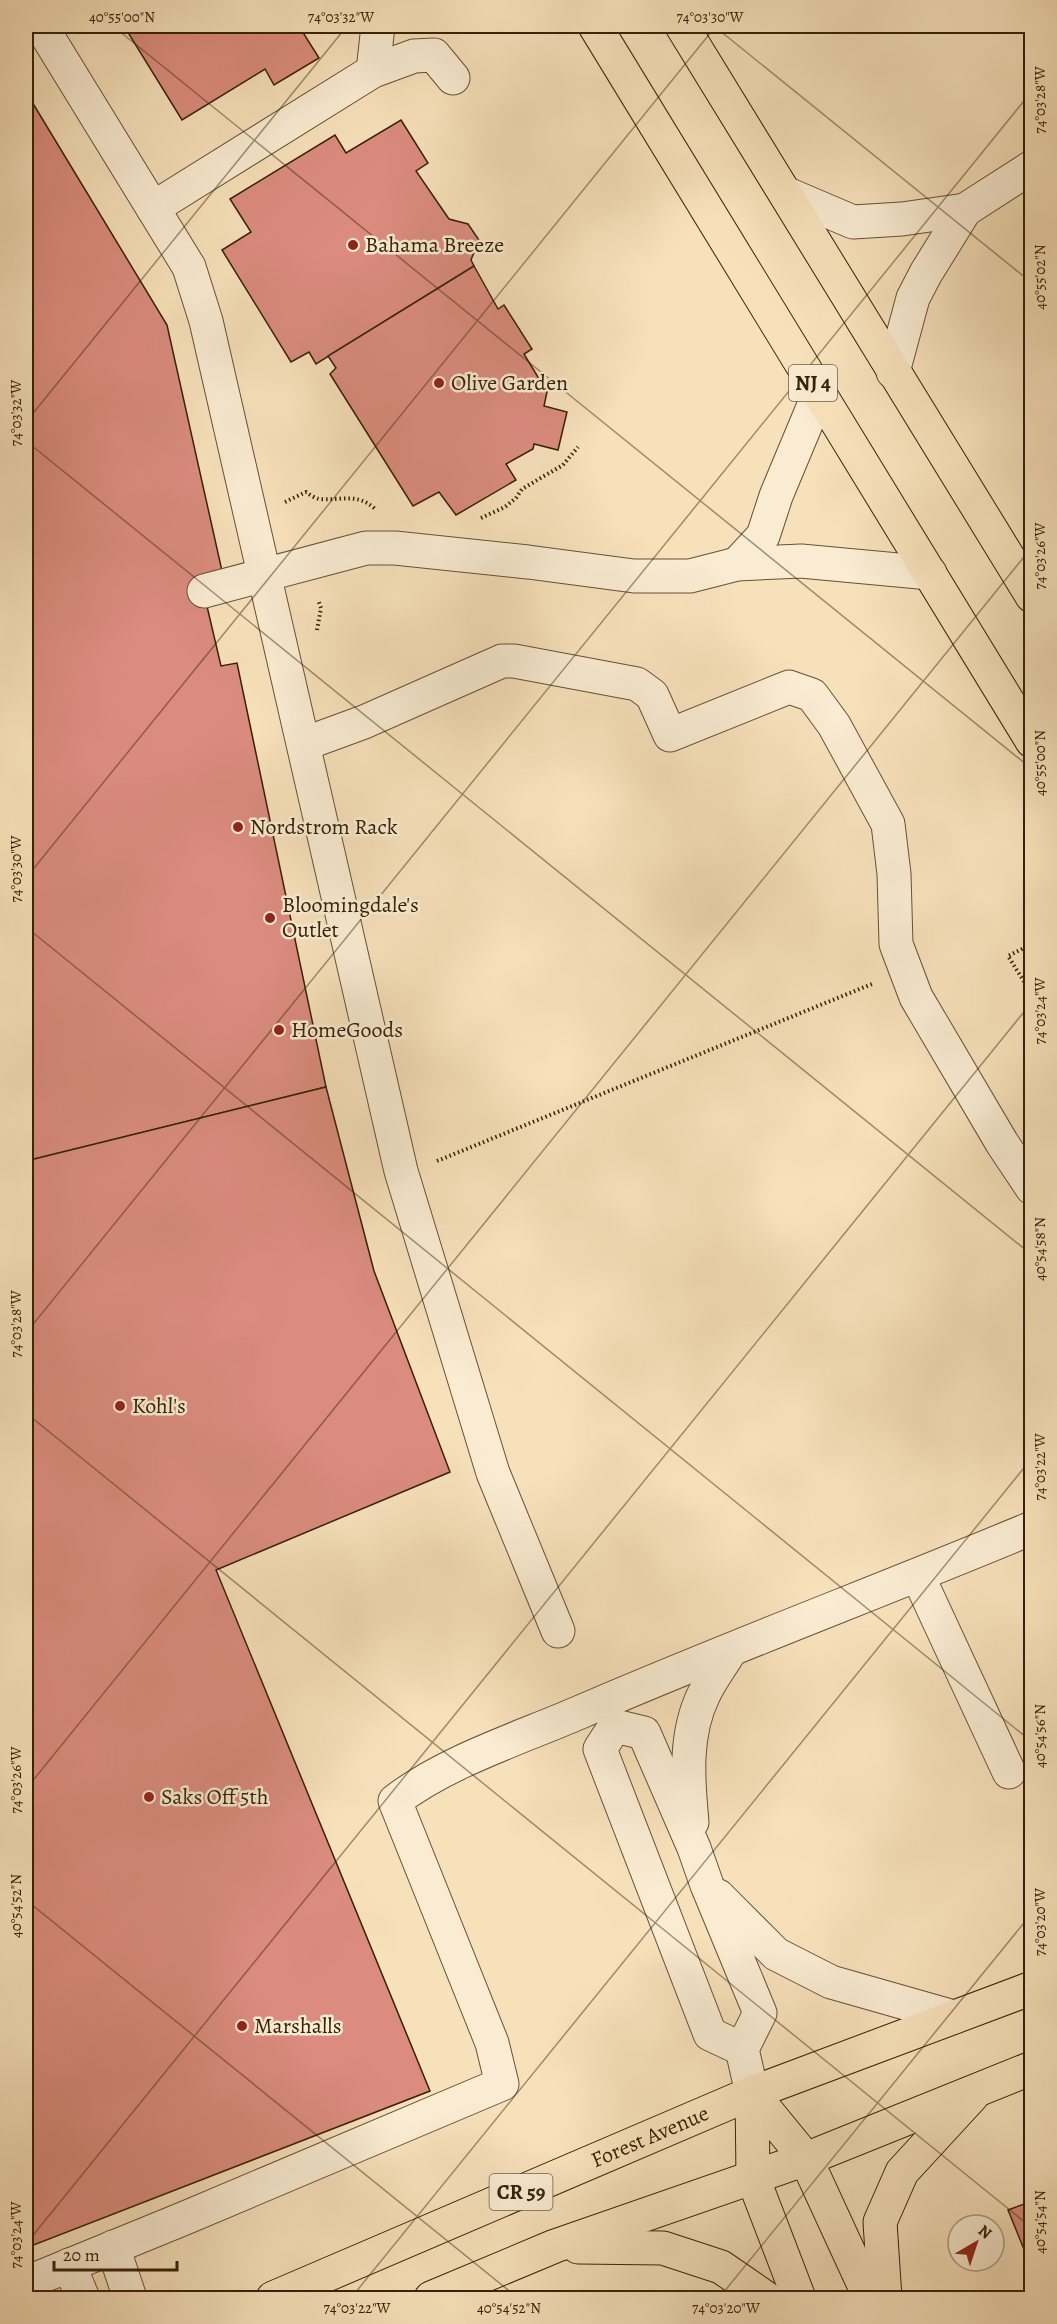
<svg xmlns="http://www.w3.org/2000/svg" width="1057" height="2324" viewBox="0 0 1057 2324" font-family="Alegreya,serif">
<rect width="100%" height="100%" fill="#f7e1bb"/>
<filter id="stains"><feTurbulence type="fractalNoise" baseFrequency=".00333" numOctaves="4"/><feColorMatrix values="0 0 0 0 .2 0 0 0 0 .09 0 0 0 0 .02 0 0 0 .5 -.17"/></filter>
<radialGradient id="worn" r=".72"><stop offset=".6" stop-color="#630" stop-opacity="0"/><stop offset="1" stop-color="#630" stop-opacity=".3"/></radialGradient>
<g fill="#db8c7f" stroke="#352106" stroke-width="1.5">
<polygon points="124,26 299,26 319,58 274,85 265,69 182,120"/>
<polygon points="26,92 167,325 224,580 202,585 221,666 237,663 326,1087 26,1161"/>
<polygon points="401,120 428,163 416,171 449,219 468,224 479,240 471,260 474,266 316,364 309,352 291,362 222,250 251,232 230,199 335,135 346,153"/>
<polygon points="474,266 498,309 504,305 532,349 524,354 547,392 544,406 567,412 558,450 534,444 533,449 506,464 516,480 456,515 439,492 413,506 330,374 336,368 328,356"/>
<polygon points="326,1087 374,1271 450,1472 216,1570 430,2091 26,2248 26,1161"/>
<polygon points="1032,2201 1032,2269 1008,2210"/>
</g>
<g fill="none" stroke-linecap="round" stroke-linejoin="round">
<g stroke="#665133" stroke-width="35">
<g id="minor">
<polyline points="41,26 189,267 206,321 401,1171 493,1473 558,1631"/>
<polyline points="373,71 378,26"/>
<polyline points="785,193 853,222 902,219 965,210 1032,167"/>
<polyline points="153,208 373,71 414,56 434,55 453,78"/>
<polyline points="893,372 913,298 926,273 965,210"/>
<polyline points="737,564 763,536 776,496 819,393"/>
<polyline points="204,591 366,548 395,548 528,562 634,576 690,576 737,564 801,561 930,573"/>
<polyline points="304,744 364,722 502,661 514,661 637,684 652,695 670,735 789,687 812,695 834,725 888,824 894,874 896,944 916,997 1002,1143 1032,1188"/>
<polyline points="918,1576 1009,1772"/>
<polyline points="615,1726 644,1733 694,1848 707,1885 760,2013 742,2049 752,2093"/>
<polyline points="615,1726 600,1749 710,2034 742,2049"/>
<path d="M692 1822C688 1780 684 1734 704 1694 711 1679 722 1665 730 1651"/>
<polyline points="718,1896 776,1954 831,1982 954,2017"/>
<polyline points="113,2247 130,2298"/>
<polyline points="69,2265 83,2298"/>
<path d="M26 2283 185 2218 502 2084 492 2043 395 1801C445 1762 520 1738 578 1713 728 1648 881 1591 1032 1528"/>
</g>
</g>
<g stroke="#352106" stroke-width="35">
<g id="major">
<polyline points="752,2093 806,2159 870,2298"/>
<polyline points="752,2093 753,2178 799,2298"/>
<polyline points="578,2247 663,2248 721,2267 766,2298"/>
<path id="s1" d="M273 2298 752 2093 1032 1988"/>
<polyline points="431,2298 555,2246 806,2159 1032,2068"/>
<polyline points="885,2298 880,2222 902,2172 972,2096"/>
</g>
</g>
<g stroke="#352106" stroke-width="35">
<g id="highway">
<polyline points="595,26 1032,741"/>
<polyline points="682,26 1032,596"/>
</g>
</g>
<g stroke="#352106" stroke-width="4" stroke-dasharray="1.5 3" stroke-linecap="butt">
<path d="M285 502 306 492C310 495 315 498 319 499 340 501 357 492 375 509"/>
<polyline points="481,518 505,507 516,498 522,489 563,465 578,447"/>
<polyline points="317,630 321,608 318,600"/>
<polyline points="1032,952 1028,946 1008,956 1032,994"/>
<polyline points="437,1161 872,984"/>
</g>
<use href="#minor" stroke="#faecd3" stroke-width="33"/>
<use href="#major" stroke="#f7e1bb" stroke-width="33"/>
<use href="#highway" stroke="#f7e1bb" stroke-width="33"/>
</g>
<path fill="none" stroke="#352106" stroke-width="1.5" stroke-opacity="0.45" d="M113 26 1032 769M714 26 1032 283M26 422 347 26M26 441 1032 1255M26 878 716 26M26 927 1032 1742M26 1333 1032 91M26 1413 1032 2228M26 1789 1032 547M26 1900 518 2298M26 2244 1032 1002M351 2298 1032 1458M719 2298 1032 1913"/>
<g fill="#8f2418" stroke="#faecd3" stroke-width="2">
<circle cx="353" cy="245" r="6"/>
<circle cx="439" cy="383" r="6"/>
<circle cx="238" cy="827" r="6"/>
<circle cx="270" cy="918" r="6"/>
<circle cx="279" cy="1030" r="6"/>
<circle cx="120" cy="1406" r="6"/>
<circle cx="149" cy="1797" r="6"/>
<circle cx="242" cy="2026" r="6"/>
</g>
<g text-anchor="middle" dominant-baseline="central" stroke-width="5" stroke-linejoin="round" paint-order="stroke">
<g fill="#faecd3" stroke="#705e44" stroke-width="1.5">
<rect x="789" y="365" width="48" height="36" rx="4.5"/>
<rect x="489.5" y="2174" width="63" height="36" rx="4.5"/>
</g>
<g font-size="21" font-weight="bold" fill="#352106">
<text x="813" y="383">NJ 4</text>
<text x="521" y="2192">CR 59</text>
</g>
<g font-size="22" fill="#352106" stroke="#faecd3" text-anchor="start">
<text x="365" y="245">Bahama Breeze</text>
<text x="451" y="383">Olive Garden</text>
<text x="250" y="827">Nordstrom Rack</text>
<text x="282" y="905">Bloomingdale's<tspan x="282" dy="25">Outlet</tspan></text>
<text x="291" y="1030">HomeGoods</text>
<text x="132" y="1406">Kohl's</text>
<text x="161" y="1797">Saks Off 5th</text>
<text x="254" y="2026">Marshalls</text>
</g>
<g font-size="22" fill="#352106" stroke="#faecd3">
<text stroke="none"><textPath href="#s1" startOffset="410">Forest Avenue</textPath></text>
</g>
</g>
<rect width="1057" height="2324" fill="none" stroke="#f7e1bb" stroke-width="66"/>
<g transform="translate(976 2243) rotate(39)"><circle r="28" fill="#faecd3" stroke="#ab9b81" stroke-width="1.5"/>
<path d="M0-4.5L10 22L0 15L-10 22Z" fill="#8f2418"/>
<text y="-9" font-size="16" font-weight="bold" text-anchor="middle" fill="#352106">N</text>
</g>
<path d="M54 2261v9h123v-9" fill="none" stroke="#352106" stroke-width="3"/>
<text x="63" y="2261" font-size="18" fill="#352106" stroke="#faecd3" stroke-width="4.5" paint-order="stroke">20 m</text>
<rect x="33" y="33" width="991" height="2258" fill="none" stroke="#352106" stroke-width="2"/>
<g font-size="15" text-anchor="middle" fill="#352106">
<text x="122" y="22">40°55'00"N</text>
<text x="341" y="22">74°03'32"W</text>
<text x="710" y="22">74°03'30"W</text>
<text transform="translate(1040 100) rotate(-90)" y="5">74°03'28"W</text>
<text transform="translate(1040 277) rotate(-90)" y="5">40°55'02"N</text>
<text transform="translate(16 413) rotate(-90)" y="5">74°03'32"W</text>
<text transform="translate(1040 556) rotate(-90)" y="5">74°03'26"W</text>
<text transform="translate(1040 763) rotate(-90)" y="5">40°55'00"N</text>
<text transform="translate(16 869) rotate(-90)" y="5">74°03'30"W</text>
<text transform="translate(1040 1011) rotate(-90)" y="5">74°03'24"W</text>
<text transform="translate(1040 1249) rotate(-90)" y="5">40°54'58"N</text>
<text transform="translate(16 1324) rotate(-90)" y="5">74°03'28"W</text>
<text transform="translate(1040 1467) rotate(-90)" y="5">74°03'22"W</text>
<text transform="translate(1040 1736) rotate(-90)" y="5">40°54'56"N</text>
<text transform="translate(16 1780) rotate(-90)" y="5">74°03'26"W</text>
<text transform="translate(16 1906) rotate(-90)" y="5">40°54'52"N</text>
<text transform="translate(1040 1922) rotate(-90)" y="5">74°03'20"W</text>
<text transform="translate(1040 2222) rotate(-90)" y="5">40°54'54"N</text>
<text transform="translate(16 2235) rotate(-90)" y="5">74°03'24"W</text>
<text x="357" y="2313">74°03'22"W</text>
<text x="509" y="2313">40°54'52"N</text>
<text x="726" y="2313">74°03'20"W</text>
</g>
<rect width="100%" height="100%" filter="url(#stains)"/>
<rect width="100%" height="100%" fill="url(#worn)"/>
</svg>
